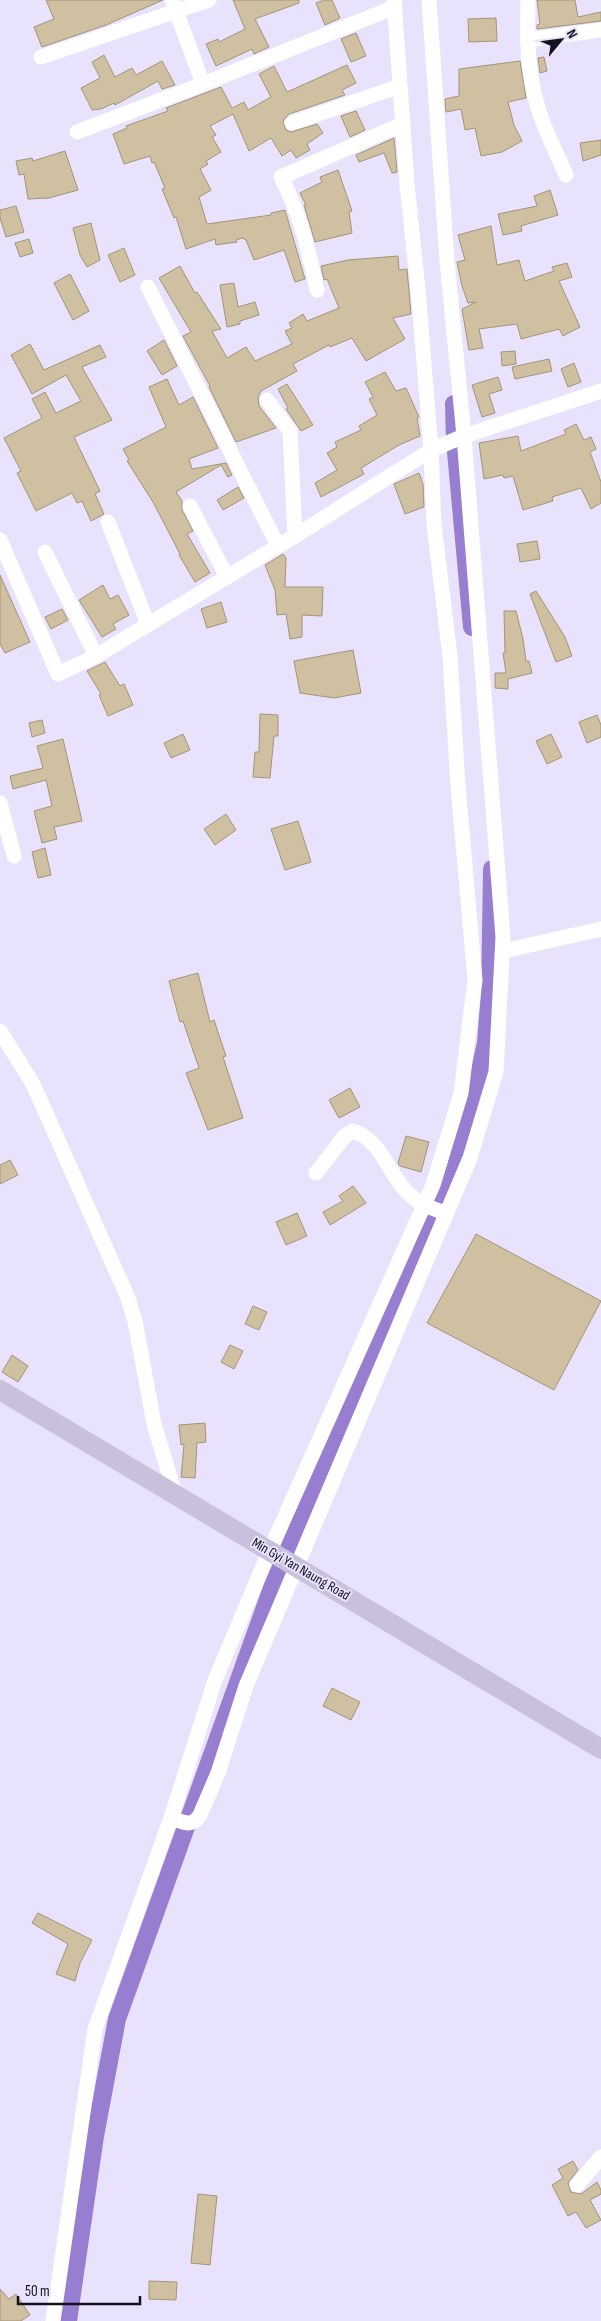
<svg xmlns="http://www.w3.org/2000/svg" width="601" height="2321" viewBox="0 0 601 2321" font-family="'Sofia Sans Condensed',sans-serif">
<rect width="100%" height="100%" fill="#e9e2fc"/>
<g fill="none" stroke-linecap="round" stroke-linejoin="round">
<g stroke="#987ed1" stroke-width="18">
<polyline points="454,404 455,441 472,627"/>
<polyline points="68,2321 95,2136 117,2019 273,1585 444,1192 475,1092 486,1043 490,993 492,869"/>
</g>
</g>
<g fill="#cfc0a1" stroke="#a39477">
<polygon points="46,0 163,0 106,25 42,47 34,27 54,19"/>
<polygon points="233,0 299,0 299,3 255,19 269,47 254,54 252,49 216,66 206,44 218,39 219,42 245,29"/>
<polygon points="324,0 332,0 340,18 325,25 316,3"/>
<polygon points="537,0 575,0 578,17 601,12 601,21 537,29 537,25 540,24"/>
<polygon points="496,18 497,41 469,42 468,19"/>
<polygon points="356,33 366,56 351,62 341,39"/>
<polygon points="104,55 115,77 132,68 136,75 162,61 175,85 162,89 158,81 115,105 114,103 101,109 92,110 81,88 100,78 92,62"/>
<polygon points="544,57 547,71 540,73 538,58"/>
<polygon points="520,61 526,98 508,102 514,125 522,141 502,152 481,156 475,128 465,130 461,109 446,112 445,99 459,96 459,69"/>
<polygon points="347,65 356,83 342,90 345,95 289,114 283,121 286,130 291,132 317,124 323,133 307,144 310,150 296,158 291,150 282,156 271,138 249,151 233,114 210,126 216,135 212,137 221,152 206,161 208,164 200,169 211,190 199,197 207,224 271,215 271,213 285,210 305,279 295,282 284,250 254,260 246,240 242,238 236,240 237,242 216,245 215,239 186,249 176,217 174,218 162,189 165,188 154,162 152,163 150,156 124,164 113,134 127,128 126,126 168,111 166,108 221,87 232,108 244,102 248,110 271,97 259,74 274,66 287,92"/>
<polygon points="356,111 365,130 350,137 341,116"/>
<polygon points="394,138 397,172 392,173 384,153 359,162 356,155"/>
<polygon points="601,140 601,155 583,161 580,143"/>
<polygon points="65,151 78,190 49,198 28,199 24,174 19,175 16,161 32,158 33,161"/>
<polygon points="338,170 352,211 349,212 352,233 315,242 304,205 306,205 300,193 322,182 320,177"/>
<polygon points="550,190 558,215 521,226 522,231 503,235 498,214 537,206 534,196"/>
<polygon points="16,206 24,232 6,237 0,218 0,210"/>
<polygon points="91,223 100,260 87,267 80,255 73,228"/>
<polygon points="491,226 497,265 519,260 525,281 554,271 552,267 567,263 572,277 559,281 580,327 563,336 559,329 521,339 517,324 479,329 483,348 469,350 462,309 476,302 468,303 462,286 457,262 465,260 458,235"/>
<polygon points="29,239 33,253 20,257 15,243"/>
<polygon points="124,248 135,275 120,282 108,255"/>
<polygon points="398,256 399,270 407,269 411,314 393,318 405,339 366,361 352,338 330,347 329,345 293,364 297,371 261,391 258,397 259,406 276,428 236,442 209,387 210,386 183,336 191,332 159,278 180,266 195,293 197,292 221,329 212,331 227,358 246,347 255,361 292,344 285,331 292,328 289,323 303,314 307,321 339,308 327,279 324,280 321,266 348,260"/>
<polygon points="70,274 89,311 73,320 54,283"/>
<polygon points="234,283 238,307 255,302 259,315 240,321 240,324 227,327 220,285"/>
<polygon points="164,340 177,366 162,375 147,351"/>
<polygon points="30,344 44,370 100,345 106,357 82,367 112,420 74,437 100,491 95,494 104,514 91,521 82,501 77,503 72,493 36,511 17,473 21,471 4,438 42,418 32,399 45,392 56,413 81,401 66,375 32,394 11,355"/>
<polygon points="515,351 516,364 502,366 501,352"/>
<polygon points="549,359 552,371 515,379 512,367"/>
<polygon points="574,363 581,382 568,387 561,369"/>
<polygon points="385,372 396,391 406,388 419,417 417,418 420,436 399,445 361,468 364,474 321,497 315,483 337,470 327,453 337,447 335,442 361,430 359,426 377,415 369,399 373,397 365,382"/>
<polygon points="498,377 502,390 489,394 495,413 482,417 472,385"/>
<polygon points="167,379 179,405 193,397 218,448 189,459 192,469 226,463 232,475 228,477 221,465 176,492 182,501 182,510 193,531 187,534 210,573 195,582 179,555 180,554 153,502 127,461 129,460 123,449 166,427 149,387"/>
<polygon points="287,384 313,425 301,431 286,409 288,408 278,389"/>
<polygon points="576,424 584,440 591,437 596,449 590,452 601,482 601,503 591,509 581,488 552,497 553,501 523,510 513,476 504,478 503,475 484,479 479,443 518,436 521,451 566,434 564,430"/>
<polygon points="419,473 423,484 424,507 405,514 394,484"/>
<polygon points="238,487 244,498 223,510 217,500"/>
<polygon points="537,541 540,559 520,562 517,544"/>
<polygon points="283,554 286,558 285,587 323,587 322,616 302,615 302,637 290,639 286,614 277,615 275,590 265,565"/>
<polygon points="0,575 30,642 5,653 0,644"/>
<polygon points="103,585 110,599 118,595 129,615 113,624 116,629 102,637 79,600"/>
<polygon points="536,591 565,637 572,656 556,662 530,594"/>
<polygon points="221,602 227,622 207,628 201,609"/>
<polygon points="62,609 68,620 51,629 45,617"/>
<polygon points="504,611 516,611 523,639 526,661 529,661 532,673 508,679 508,689 495,688 495,673 506,673 503,653 505,653"/>
<polygon points="353,650 361,693 334,698 300,693 294,661"/>
<polygon points="105,662 120,686 124,684 133,705 108,716 99,695 101,694 87,671"/>
<polygon points="260,714 278,715 278,736 274,736 270,778 253,777 255,752 259,752"/>
<polygon points="597,715 601,725 601,737 587,743 579,722"/>
<polygon points="42,720 45,733 32,737 29,723"/>
<polygon points="183,734 190,750 171,758 164,743"/>
<polygon points="551,734 562,757 547,764 536,741"/>
<polygon points="63,739 82,821 54,827 57,839 42,843 34,811 52,806 46,780 13,789 10,776 43,768 37,746"/>
<polygon points="226,814 236,830 215,845 204,829"/>
<polygon points="298,821 311,862 285,870 271,829"/>
<polygon points="45,848 51,875 38,878 32,852"/>
<polygon points="198,973 210,1022 214,1020 226,1056 223,1057 243,1118 208,1130 186,1073 199,1068 183,1021 180,1022 169,981"/>
<polygon points="350,1088 360,1107 339,1118 329,1100"/>
<polygon points="406,1136 429,1142 421,1172 400,1166 398,1163"/>
<polygon points="10,1160 18,1175 0,1184 0,1165"/>
<polygon points="353,1186 366,1203 330,1225 323,1212 343,1201 339,1196"/>
<polygon points="297,1213 307,1236 286,1245 276,1222"/>
<polygon points="476,1234 601,1301 554,1390 427,1323"/>
<polygon points="253,1306 267,1312 259,1330 245,1324"/>
<polygon points="230,1345 243,1351 234,1369 221,1362"/>
<polygon points="12,1355 28,1366 18,1382 2,1372"/>
<polygon points="205,1423 206,1442 197,1443 195,1478 181,1477 184,1444 181,1445 179,1425"/>
<polygon points="332,1688 360,1702 351,1720 323,1706"/>
<polygon points="38,1913 92,1940 80,1963 75,1981 56,1974 68,1944 32,1923"/>
<polygon points="573,2161 578,2170 568,2183 571,2192 581,2194 597,2182 601,2190 601,2194 590,2200 601,2220 586,2228 576,2212 568,2216 552,2185 563,2178 558,2169"/>
<polygon points="198,2194 217,2196 210,2265 191,2263"/>
<polygon points="149,2281 177,2282 176,2300 149,2299"/>
<polygon points="0,2289 9,2299 16,2294 30,2315 21,2321 0,2321"/>
</g>
<g fill="none" stroke-linecap="round" stroke-linejoin="round">
<g stroke="#fff" stroke-width="15">
<path d="M528 0C527 38 527 74 539 111 546 133 557 154 566 175"/>
<polyline points="527,40 601,30"/>
<polyline points="41,57 209,0"/>
<polyline points="203,84 395,7"/>
<polyline points="292,123 400,86"/>
<polyline points="77,132 203,84 172,0"/>
<polyline points="148,287 278,546"/>
<path d="M317 290C308 248 301 216 281 177L403 124"/>
<polyline points="267,400 290,431 295,536"/>
<polyline points="190,506 227,577"/>
<polyline points="108,522 148,624"/>
<polyline points="0,540 58,674 96,656 295,536 431,450 464,436 601,391"/>
<polyline points="45,552 96,656"/>
<polyline points="0,803 14,856"/>
<polyline points="503,951 601,929"/>
<polyline points="0,1031 33,1084 128,1298 135,1321 154,1424 176,1497"/>
<path d="M316 1173 345 1136 352 1131C380 1137 389 1175 408 1193 419 1204 431 1208 445 1213"/>
<path d="M171 1818C183 1822 192 1828 200 1815L218 1773 246 1686 470 1158 496 1072 503 937 464 436 447 261 429 0"/>
<polyline points="577,2185 601,2157"/>
<polyline points="53,2321 95,2029 171,1818 215,1680 270,1550 433,1185 461,1093 475,980 458,786 450,656 434,525 431,450 418,289 407,184 394,0"/>
</g>
<polyline stroke="#c9c1db" stroke-width="20" points="0,1390 601,1749"/>
</g>
<g text-anchor="middle" dominant-baseline="central" stroke-width="4" stroke-linejoin="round" paint-order="stroke">
<g font-size="14" fill="#14111c" stroke="#e9e2fc">
<text transform="translate(301 1569) rotate(30)">Min Gyi Yan Naung Road</text>
</g>
</g>
<g transform="translate(561 40) rotate(61)" stroke="#e9e2fc" stroke-width="4" paint-order="stroke">
<path d="M0-4L9 19L0 12L-9 19Z" fill="#14111c"/>
<text y="-8" font-size="14" font-weight="bold" text-anchor="middle" fill="#14111c">N</text>
</g>
<path d="M18 2296v8h122v-8" fill="none" stroke="#14111c" stroke-width="2.5"/>
<text x="25" y="2296" font-size="15" fill="#14111c" stroke="#e9e2fc" stroke-width="4" paint-order="stroke">50 m</text>
</svg>
